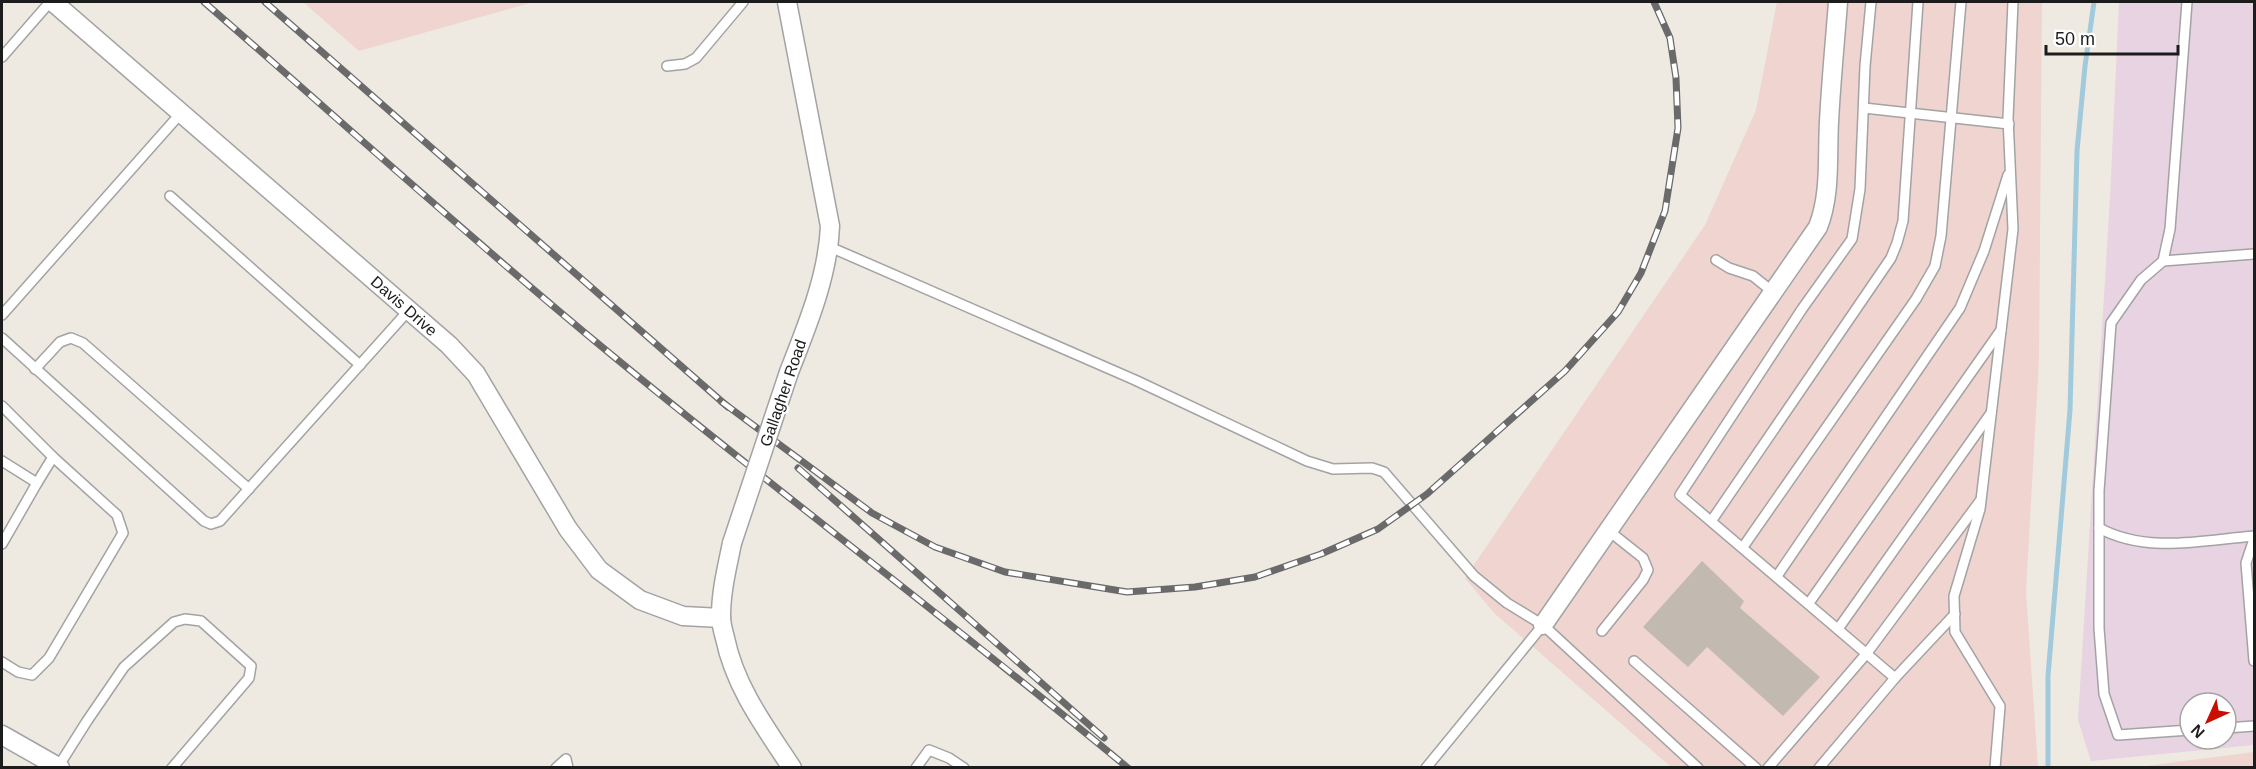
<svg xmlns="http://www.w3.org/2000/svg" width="2256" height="769" viewBox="0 0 2256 769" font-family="Helvetica,sans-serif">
<rect width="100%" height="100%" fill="#eeeae2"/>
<g fill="#efd4d0">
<polygon points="303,2 534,2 359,51"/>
<polygon points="1777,2 2042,2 2039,360 2026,592 2038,767 1671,767 1494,613 1465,578 1705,225 1756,110"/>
<polygon points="2254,752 2254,767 2138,767"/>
</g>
<path fill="#e7d3e2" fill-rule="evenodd" d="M2119 2H2254V745L2091 761 2078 720 2110 198ZM2190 703H2226V739H2190Z"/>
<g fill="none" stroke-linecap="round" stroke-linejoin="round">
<polyline stroke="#a1cadc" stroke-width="5" points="2048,768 2048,676 2070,410 2077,151 2085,66 2094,2"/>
</g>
<polygon fill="#c2bab1" points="1702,561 1744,601 1740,608 1820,677 1783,716 1707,647 1688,667 1643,627"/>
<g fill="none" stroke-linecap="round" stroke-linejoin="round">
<g stroke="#a3a3a3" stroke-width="12">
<g id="service">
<polyline points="1871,2 1865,66 1860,189 1852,239 1802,309 1680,495 1895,678 1955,614"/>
<polyline points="2187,2 2170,229 2163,261 2141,280 2111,323 2099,491 2099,628 2104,694 2118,735 2190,730"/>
<polyline points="2,57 50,2"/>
<polyline points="667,66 685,64 696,58 743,2"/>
<polyline points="1864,108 2009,124"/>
<polyline points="170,196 360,365"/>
<polyline points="830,247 1135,380 1307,461 1333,469 1372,468 1384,472 1474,576 1507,603 1543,625 1698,768"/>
<polyline points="1716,260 1729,268 1753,276 1773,292"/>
<polyline points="2163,261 2254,254"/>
<polyline points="2,315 181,113"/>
<polyline points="2,338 204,521 211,524 220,521 409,310"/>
<polyline points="35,369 60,342 71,338 83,343 249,489"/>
<polyline points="2,406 53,457"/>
<polyline points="2,461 37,483 2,544"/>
<polyline points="1712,520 1891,258 1897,243 1903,221 1918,2"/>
<path d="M2099 528C2147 554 2203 540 2254 536"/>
<polyline points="2254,539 2246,563 2254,661"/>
<polyline points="1743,547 1916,299 1935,266 1941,236 1961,2"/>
<polyline points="1777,576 1960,308 1984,251 2008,175"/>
<polyline points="1809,603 2001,330"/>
<polyline points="1838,629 1991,413"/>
<polyline points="1602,631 1643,580 1648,570 1643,558 1609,531"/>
<polyline points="1634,661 1756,768"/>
<polyline points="2,662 18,672 32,675 49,658 123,533 117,515 53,457 37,483"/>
<polyline points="2226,728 2254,726"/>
<polyline points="58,767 87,721 124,667 174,622 185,619 201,621 251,666 249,678 172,768"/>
<polyline points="556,768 566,759 568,768"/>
<polyline points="916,768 929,750 949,758 964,768"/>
<polyline points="1426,768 1543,625"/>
<polyline points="1768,768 1867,653 1980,501"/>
<polyline points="1819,768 1895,678"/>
<polyline points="1995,768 2000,706 1955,632 1954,596 1980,509 2013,229 2008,118 2013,2"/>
</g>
</g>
<g stroke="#a3a3a3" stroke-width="21">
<g id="minor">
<polyline points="53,2 449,345 476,374 568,529 599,570 640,600 683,616 721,618"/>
<path d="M787 2 830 226C828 276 807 326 789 372"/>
<path d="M732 543C727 568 721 591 721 616 721 623 723 631 725 638 735 687 765 727 792 768"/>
<path d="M1543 625 1818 227C1831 194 1827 157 1829 122 1831 82 1835 42 1838 2"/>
<polyline points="2,735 60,768"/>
</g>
</g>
<use href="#service" stroke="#fff" stroke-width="9"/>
<use href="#minor" stroke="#fff" stroke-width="18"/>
<g stroke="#6a6a6a" stroke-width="7">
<g id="rail">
<path d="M204 2C334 115 462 231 596 342 771 487 953 623 1128 768"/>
<polyline points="265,2 728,407"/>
<polyline points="722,402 872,513 935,547 1005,572 1127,592 1195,587 1255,577 1321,554 1378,529 1427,494 1565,371 1618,312 1641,273 1665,211 1678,128 1676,78 1670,38 1654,2"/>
<polyline points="798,468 1104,738"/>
</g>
</g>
<use href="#rail" stroke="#fff" stroke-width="4.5" stroke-dasharray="14" stroke-linecap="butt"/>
<g stroke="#a3a3a3" stroke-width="21" stroke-linecap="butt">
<polyline id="minor-bridge" points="732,543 789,372"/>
</g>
<use href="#minor-bridge" stroke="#fff" stroke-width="18"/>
</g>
<g text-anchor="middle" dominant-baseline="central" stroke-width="4.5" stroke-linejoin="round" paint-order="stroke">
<g font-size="16" fill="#1c1c1c" stroke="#fff">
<text transform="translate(404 306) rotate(41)">Davis Drive</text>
<text transform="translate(783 393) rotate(-71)">Gallagher Road</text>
</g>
</g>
<rect width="2256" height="769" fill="none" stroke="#1c1c1c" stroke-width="6"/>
<g transform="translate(2208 721) rotate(225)"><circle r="28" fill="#ffffff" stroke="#a4a4a4" stroke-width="1.5"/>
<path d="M0-4.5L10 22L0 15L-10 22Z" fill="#c80e00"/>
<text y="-9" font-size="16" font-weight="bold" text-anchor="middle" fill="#1c1c1c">N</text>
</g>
<path d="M2046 45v9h132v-9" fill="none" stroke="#1c1c1c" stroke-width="3"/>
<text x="2055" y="45" font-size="18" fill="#1c1c1c" stroke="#ffffff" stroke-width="4.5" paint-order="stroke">50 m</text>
</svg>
